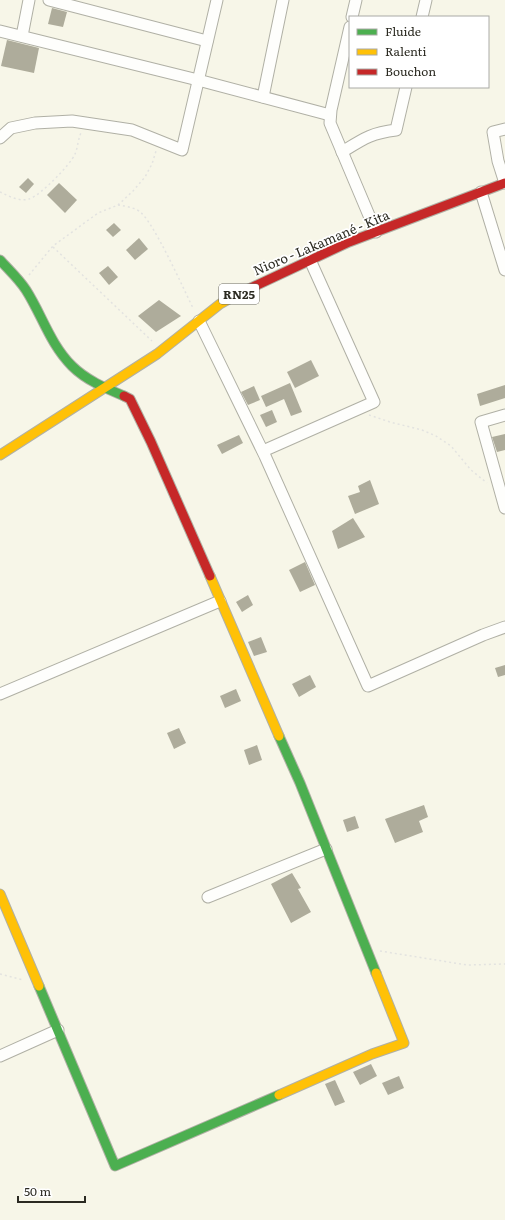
<svg xmlns="http://www.w3.org/2000/svg" width="505" height="1220" viewBox="0 0 505 1220" font-family="Literata,serif">
<rect width="100%" height="100%" fill="#f7f6e8"/>
<g fill="#aeac9b">
<polygon points="52,8 67,12 63,27 48,24"/>
<polygon points="7,40 39,48 34,73 1,66"/>
<polygon points="28,178 34,184 26,193 19,187"/>
<polygon points="59,183 77,200 65,213 47,195"/>
<polygon points="114,223 121,230 113,237 106,230"/>
<polygon points="139,238 148,249 135,260 126,250"/>
<polygon points="108,266 118,277 109,285 99,273"/>
<polygon points="159,300 181,316 156,332 138,316"/>
<polygon points="311,360 319,376 295,388 287,372"/>
<polygon points="290,383 302,412 291,416 284,399 266,407 261,396"/>
<polygon points="505,385 505,398 480,406 477,394"/>
<polygon points="254,386 260,400 248,405 241,392"/>
<polygon points="272,410 277,422 266,427 260,415"/>
<polygon points="505,434 505,450 497,452 492,437"/>
<polygon points="239,435 243,443 222,454 217,445"/>
<polygon points="370,480 379,504 355,514 348,496 360,492 358,486"/>
<polygon points="353,518 365,537 338,549 332,531"/>
<polygon points="305,562 315,585 300,592 289,570"/>
<polygon points="248,595 253,605 242,612 236,602"/>
<polygon points="261,637 267,652 254,656 248,642"/>
<polygon points="505,665 505,675 498,677 495,668"/>
<polygon points="310,675 316,687 299,697 292,684"/>
<polygon points="236,689 241,701 225,708 220,696"/>
<polygon points="179,728 186,743 174,749 167,733"/>
<polygon points="257,745 262,760 249,765 244,750"/>
<polygon points="424,805 428,817 419,821 423,832 395,843 385,819"/>
<polygon points="355,816 359,828 347,832 343,820"/>
<polygon points="292,873 301,888 298,889 311,912 291,923 271,884"/>
<polygon points="371,1064 377,1076 360,1085 353,1072"/>
<polygon points="399,1076 404,1088 388,1095 382,1083"/>
<polygon points="335,1080 345,1102 335,1106 325,1084"/>
</g>
<g fill="none" stroke-linecap="round" stroke-linejoin="round">
<g stroke="#b0b0a5" stroke-width="13">
<g id="street">
<polyline points="49,0 207,41"/>
<polyline points="352,17 356,0"/>
<polyline points="422,17 426,0"/>
<polyline points="350,27 331,110 330,123 376,232"/>
<polyline points="0,31 198,80 330,115"/>
<polyline points="22,36 29,0"/>
<polyline points="263,97 283,0"/>
<polyline points="0,138 11,128 35,123 72,121 132,130 182,150 217,0"/>
<path d="M342 152C363 139 371 133 396 130L406 87"/>
<polyline points="505,183 498,161 493,132 505,129"/>
<polyline points="481,192 505,270"/>
<polyline points="199,321 265,456 368,686 483,635 505,627"/>
<polyline points="505,415 481,422 505,508"/>
<polyline points="263,451 374,402 310,260"/>
<polyline points="0,694 220,601"/>
<polyline points="208,897 326,849"/>
<polyline points="0,1056 58,1030"/>
</g>
</g>
<g stroke="#b0b0a5" stroke-width="11">
<g id="fast">
<path d="M0 260C9 270 19 279 26 290 42 315 50 344 72 366 86 380 105 388 124 396"/>
<polyline points="279,736 300,783 376,973"/>
<polyline points="39,986 115,1166 279,1095"/>
</g>
</g>
<g stroke="#b0b0a5" stroke-width="11">
<g id="slow">
<polyline points="0,455 157,354 220,304 240,293"/>
<polyline points="210,576 279,736"/>
<polyline points="0,894 39,986"/>
<polyline points="279,1095 372,1054 404,1043 376,973"/>
</g>
</g>
<g stroke="#b0b0a5" stroke-width="11">
<g id="jam">
<polyline points="240,293 349,242 505,183"/>
<polyline points="124,396 130,399 151,442 210,576"/>
</g>
</g>
<g stroke="#e3e3e0" stroke-width="1.5" stroke-dasharray="2 3" stroke-linecap="butt">
<path d="M0 192C9 196 19 202 29 199 40 196 71 164 75 154 78 147 78 139 81 133"/>
<path d="M118 205C125 206 132 207 139 211 153 220 184 290 193 308"/>
<polyline points="53,247 152,341"/>
<polyline points="29,275 53,246 98,213 118,205 133,191 145,177 152,164 156,151"/>
<polyline points="369,415 390,422 422,430 436,436 451,446 471,470 487,483"/>
<polyline points="380,951 467,965 505,964"/>
<polyline points="0,974 23,980"/>
</g>
<use href="#street" stroke="#fefefc" stroke-width="11"/>
<use href="#fast" stroke="#4caf50" stroke-width="9"/>
<use href="#slow" stroke="#ffc107" stroke-width="9"/>
<use href="#jam" stroke="#c62828" stroke-width="9"/>
</g>
<g text-anchor="middle" dominant-baseline="central" stroke-width="3.5" stroke-linejoin="round" paint-order="stroke">
<rect fill="#fff" stroke="#6b6a64" stroke-width="1" x="219" y="284" width="40" height="20" rx="3"/>
<g font-size="12" font-weight="bold" fill="#2b2a21">
<text x="239" y="294">RN25</text>
</g>
<g font-size="13" fill="#2b2a21" stroke="#fff">
<text transform="translate(321 242) rotate(-23)">Nioro - Lakamané - Kita</text>
</g>
</g>
<rect x="349" y="16" width="140" height="72" fill="#ffffff" stroke="#aaaaa6"/>
<rect x="357" y="29" width="20" height="6" fill="#4caf50" stroke="#aaaaa6"/>
<text x="385" y="36" font-size="12" fill="#2b2a21">Fluide</text>
<rect x="357" y="49" width="20" height="6" fill="#ffc107" stroke="#aaaaa6"/>
<text x="385" y="56" font-size="12" fill="#2b2a21">Ralenti</text>
<rect x="357" y="69" width="20" height="6" fill="#c62828" stroke="#aaaaa6"/>
<text x="385" y="76" font-size="12" fill="#2b2a21">Bouchon</text>
<path d="M18 1196v6h67v-6" fill="none" stroke="#2b2a21" stroke-width="2"/>
<text x="24" y="1196" font-size="12" fill="#2b2a21" stroke="#ffffff" stroke-width="3" paint-order="stroke">50 m</text>
</svg>
